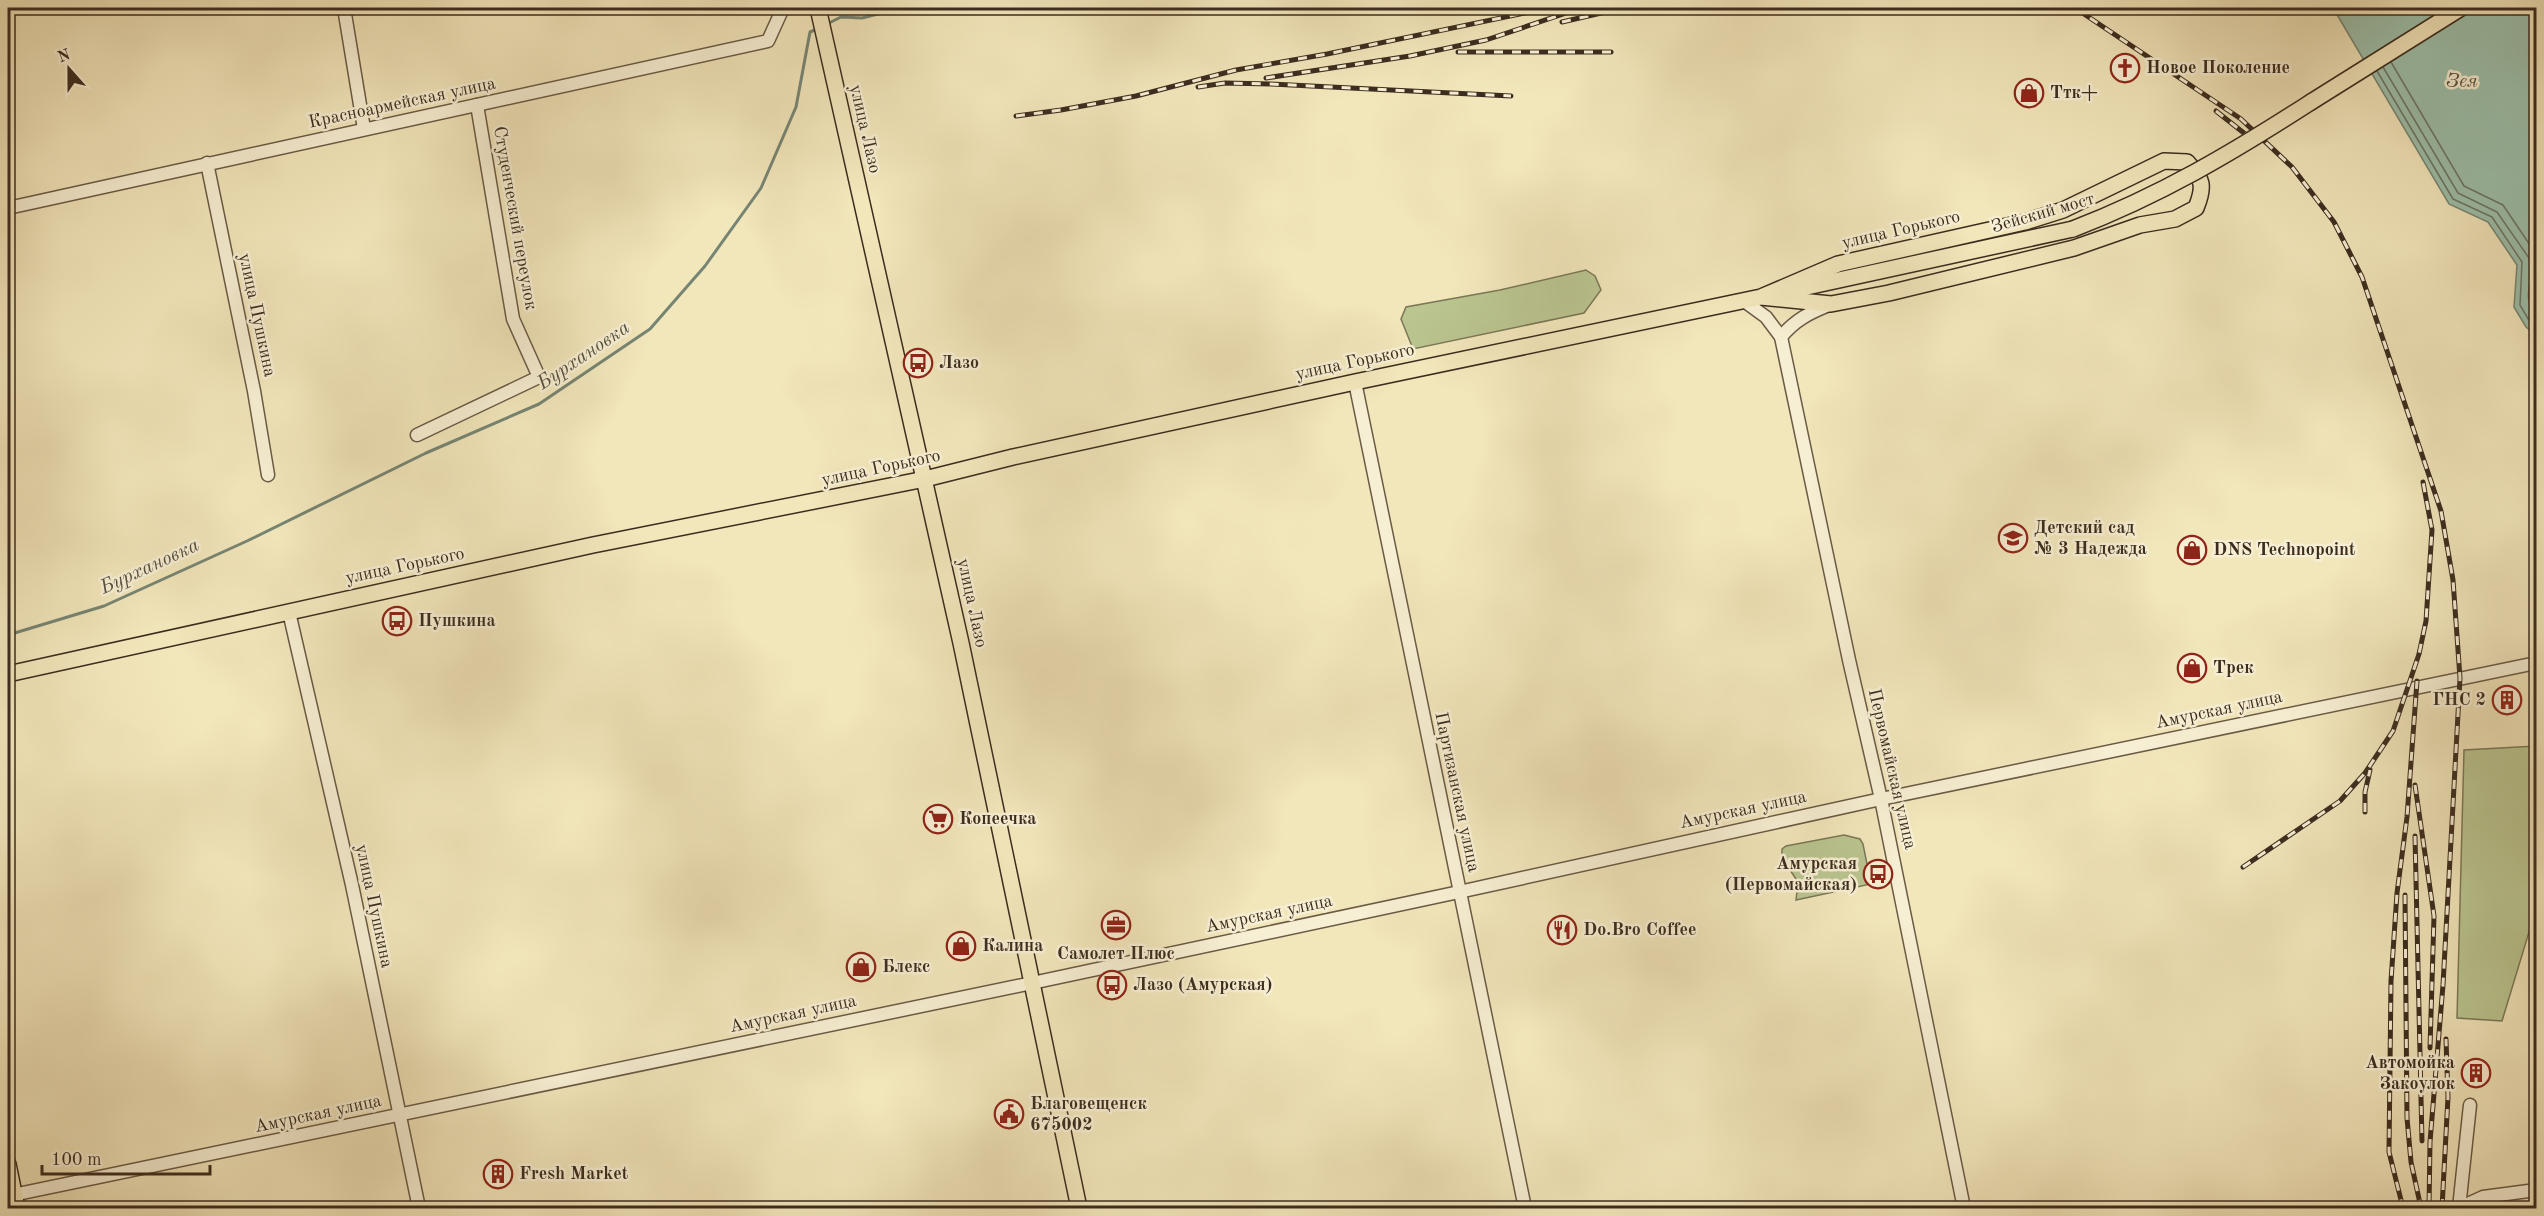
<svg xmlns="http://www.w3.org/2000/svg" width="2544" height="1216" viewBox="0 0 2544 1216" font-family="'Old Standard TT',serif">
<rect width="100%" height="100%" fill="#f2e6bb"/>
<filter id="stains"><feTurbulence type="fractalNoise" baseFrequency=".00333" numOctaves="4"/><feColorMatrix values="0 0 0 0 .2 0 0 0 0 .09 0 0 0 0 .02 0 0 0 .5 -.17"/></filter>
<radialGradient id="worn" r=".72"><stop offset=".6" stop-color="#630" stop-opacity="0"/><stop offset="1" stop-color="#630" stop-opacity=".3"/></radialGradient>
<g fill="#bac590" stroke="#7b7858" stroke-width="1.5">
<polygon points="1586,270 1595,276 1601,290 1584,313 1413,349 1401,319 1406,307 1500,290"/>
<polygon points="2536,746 2536,909 2502,1021 2457,1018 2464,750"/>
<polygon points="1844,835 1860,839 1863,844 1871,884 1796,900 1798,882 1782,858 1782,849 1786,846"/>
</g>
<polygon fill="#9cc0ab" stroke="#768573" stroke-width="1.5" points="2333,8 2536,8 2536,335 2526,327 2514,307 2517,265 2488,222 2449,204"/>
<g fill="none" stroke-linecap="round" stroke-linejoin="round">
<g stroke="#6c7665" stroke-width="1.5">
<polyline points="2391,62 2464,186 2503,205 2536,254"/>
<path d="M2383 67 2458 193 2497 212 2529 258C2537 280 2519 291 2536 318"/>
<polyline points="2377,71 2453,199 2492,217 2522,262 2520,305 2530,322 2536,328"/>
</g>
<g stroke="#768573" stroke-width="3">
<polyline points="825,25 841,17 862,18 894,10 1021,12 1036,8"/>
<polyline points="8,635 104,606 247,541 426,453 539,404 650,329 705,266 761,188 796,107 810,32 817,29"/>
</g>
<g stroke="#6a5a46" stroke-width="15">
<g id="minor">
<polyline points="344,8 364,129"/>
<polyline points="207,163 254,391 268,475"/>
<polyline points="8,208 768,41 783,8"/>
<polyline points="1744,301 1766,317 1781,337 1849,660 1881,799 1964,1208"/>
<path d="M1781 337C1795 320 1809 313 1829 305"/>
<polyline points="1355,382 1525,1208"/>
<polyline points="417,435 539,377 513,319 477,105"/>
<polyline points="289,612 352,885 419,1208"/>
<polyline points="8,1196 1032,983 1459,892 1881,799 2536,663"/>
<polyline points="2459,1208 2470,1105"/>
<polyline points="2459,1208 2483,1197 2536,1190"/>
</g>
</g>
<g stroke="#3c2c1f" stroke-width="18">
<g id="major">
<polyline points="818,8 961,643 1079,1208"/>
<polyline points="2311,102 2461,8"/>
<polyline points="1793,290 2073,229"/>
<path d="M8 674 593 545 925 479 1013 457 1355 382 1761 297 1838 264 2025 222 2063 210 2164 161 2187 162C2203 179 2205 186 2196 208L2175 219 2140 225 2074 248 1889 293 1831 304 1761 297"/>
<polyline points="8,1164 17,1208"/>
</g>
</g>
<use href="#minor" stroke="#f7efd3" stroke-width="12"/>
<use href="#major" stroke="#f2e6bb" stroke-width="15"/>
<g stroke="#3c2c1f" stroke-width="5">
<g id="rail">
<polyline points="2075,8 2241,119 2292,167 2334,222 2362,277 2441,511 2453,580 2460,678 2443,985 2430,1142 2429,1208"/>
<polyline points="1562,22 1623,8"/>
<polyline points="1458,52 1611,52"/>
<polyline points="1266,78 1410,56 1486,40 1581,8"/>
<polyline points="1198,87 1225,83 1271,84 1511,96"/>
<polyline points="2216,111 2254,141"/>
<polyline points="1016,116 1061,110 1136,96 1236,70 1327,54 1549,8"/>
<polyline points="2415,785 2434,916 2430,1048"/>
<polyline points="2365,812 2365,792 2370,770"/>
<polyline points="2415,836 2422,1141"/>
<polyline points="2243,867 2340,801 2365,773 2393,731 2419,654 2426,621 2432,530 2423,482"/>
<polyline points="2405,895 2407,1118 2411,1162 2421,1208"/>
<polyline points="2403,1208 2389,1152 2391,981 2397,893 2407,817 2417,681"/>
<polyline points="2442,1208 2448,1097 2446,1039"/>
</g>
</g>
<use href="#rail" stroke="#f7efd3" stroke-width="3" stroke-dasharray="9" stroke-linecap="butt"/>
<g stroke="#3c2c1f" stroke-width="18" stroke-linecap="butt">
<path id="major-bridge" d="M2073 229C2161 195 2232 153 2311 102"/>
</g>
<use href="#major-bridge" stroke="#f2e6bb" stroke-width="15"/>
</g>
<defs>
<g id="church-ring" transform="scale(1.5)"><circle r="9.5" fill="#f7efd3" stroke="#8f2418" stroke-width="1.5"/><path d="M-1.2-6h2.4v3.5h3.3v2.4h-3.3V6h-2.4V-.1h-3.3v-2.4h3.3Z" fill="#8f2418"/></g>
<g id="shop-ring" transform="scale(1.5)"><circle r="9.5" fill="#f7efd3" stroke="#8f2418" stroke-width="1.5"/><path d="M-5-2.5h2.3a2.7 3.5 0 0 1 5.4 0H5L5.5 6h-11ZM-1.5-2.5h3a1.5 2.3 0 0 0-3 0Z" fill="#8f2418"/></g>
<g id="bus-ring" transform="scale(1.5)"><circle r="9.5" fill="#f7efd3" stroke="#8f2418" stroke-width="1.5"/><path d="M-5-6H5V4H4V6H2V4H-2V6H-4V4H-5ZM-3.5-4V0h7V-4ZM-3.5 1.2v1.5H-2V1.2ZM2 1.2v1.5H3.5V1.2Z" fill="#8f2418"/></g>
<g id="school-ring" transform="scale(1.5)"><circle r="9.5" fill="#f7efd3" stroke="#8f2418" stroke-width="1.5"/><path d="M0-5L7-2L0 1L-7-2ZM-4 1L0 2.5L4 1V4Q0 6-4 4Z" fill="#8f2418"/></g>
<g id="building-ring" transform="scale(1.5)"><circle r="9.5" fill="#f7efd3" stroke="#8f2418" stroke-width="1.5"/><path d="M-4-6H4V6H1V3H-1V6H-4ZM-2.5-4.3h1.7v1.8h-1.7ZM.8-4.3h1.7v1.8H.8ZM-2.5-1h1.7V.8h-1.7ZM.8-1h1.7V.8H.8Z" fill="#8f2418"/></g>
<g id="supermarket-ring" transform="scale(1.5)"><circle r="9.5" fill="#f7efd3" stroke="#8f2418" stroke-width="1.5"/><path d="M-6-5.5h2.5l.6 2H6L4.5 2H-2.5L-4.4-4H-6ZM-1.5 3.2a1.3 1.3 0 1 0 .1 0ZM3 3.2a1.3 1.3 0 1 0 .1 0Z" fill="#8f2418"/></g>
<g id="office-ring" transform="scale(1.5)"><circle r="9.5" fill="#f7efd3" stroke="#8f2418" stroke-width="1.5"/><path d="M-6-3h4V-5.5h4V-3h4V5H-6ZM-1-4.5V-3h2v-1.5ZM-6 0V1H6V0Z" fill="#8f2418"/></g>
<g id="restaurant-ring" transform="scale(1.5)"><circle r="9.5" fill="#f7efd3" stroke="#8f2418" stroke-width="1.5"/><path d="M-5-6h1v4h1v-4h1v4h1v-4h1v5L-1.5 .5V6h-2V.5L-5-1ZM5-6V6H3V1.5H1.5Q1.5-4 5-6Z" fill="#8f2418"/></g>
<g id="civic-ring" transform="scale(1.5)"><circle r="9.5" fill="#f7efd3" stroke="#8f2418" stroke-width="1.5"/><path d="M-.6-6.5H3V-4.5H.6V-3L4-1V1h2V6H-6V1h2V-1L-.6-3ZM-1.2 2.5V6h2.4V2.5Z" fill="#8f2418"/></g>
</defs>
<g fill-rule="evenodd">
<use href="#church-ring" x="2125" y="68"/>
<use href="#shop-ring" x="2029" y="93"/>
<use href="#bus-ring" x="918" y="363"/>
<use href="#school-ring" x="2013" y="538"/>
<use href="#shop-ring" x="2192" y="550"/>
<use href="#bus-ring" x="397" y="621"/>
<use href="#shop-ring" x="2192" y="668"/>
<use href="#building-ring" x="2507" y="700"/>
<use href="#supermarket-ring" x="938" y="819"/>
<use href="#bus-ring" x="1878" y="874"/>
<use href="#office-ring" x="1116" y="925"/>
<use href="#restaurant-ring" x="1562" y="930"/>
<use href="#shop-ring" x="961" y="946"/>
<use href="#shop-ring" x="861" y="967"/>
<use href="#bus-ring" x="1112" y="985"/>
<use href="#building-ring" x="2476" y="1073"/>
<use href="#civic-ring" x="1009" y="1114"/>
<use href="#building-ring" x="498" y="1174"/>
</g>
<g text-anchor="middle" dominant-baseline="central" stroke-width="5" stroke-linejoin="round" paint-order="stroke">
<g font-size="18" font-weight="bold" fill="#3c2c1f" stroke="#f7efd3" text-anchor="start">
<text x="2146" y="68">Новое Поколение</text>
<text x="2050" y="93">Ттк+</text>
<text x="939" y="363">Лазо</text>
<text x="2034" y="528">Детский сад<tspan x="2034" dy="21">№ 3 Надежда</tspan></text>
<text x="2213" y="550">DNS Technopoint</text>
<text x="418" y="621">Пушкина</text>
<text x="2213" y="668">Трек</text>
<text x="2486" y="700" text-anchor="end">ГНС 2</text>
<text x="959" y="819">Копеечка</text>
<text x="1857" y="864" text-anchor="end">Амурская<tspan x="1857" dy="21">(Первомайская)</tspan></text>
<text x="1583" y="930">Do.Bro Coffee</text>
<text x="982" y="946">Калина</text>
<text x="1116" y="954" text-anchor="middle">Самолет Плюс</text>
<text x="882" y="967">Блекс</text>
<text x="1133" y="985">Лазо (Амурская)</text>
<text x="2455" y="1063" text-anchor="end">Автомойка<tspan x="2455" dy="21">Закоулок</tspan></text>
<text x="1030" y="1104">Благовещенск<tspan x="1030" dy="21">675002</tspan></text>
<text x="519" y="1174">Fresh Market</text>
</g>
<g font-size="18" fill="#3c2c1f" stroke="#f7efd3">
<text transform="translate(402 103) rotate(-12)">Красноармейская улица</text>
<text transform="translate(865 129) rotate(77)">улица Лазо</text>
<text transform="translate(2043 213) rotate(-16)">Зейский мост</text>
<text transform="translate(515 218) rotate(80)">Студенческий переулок</text>
<text transform="translate(1901 230) rotate(-13)">улица Горького</text>
<text transform="translate(257 315) rotate(78)">улица Пушкина</text>
<text transform="translate(1355 362) rotate(-12)">улица Горького</text>
<text transform="translate(881 468) rotate(-12)">улица Горького</text>
<text transform="translate(405 566) rotate(-12)">улица Горького</text>
<text transform="translate(972 603) rotate(78)">улица Лазо</text>
<text transform="translate(2219 710) rotate(-12)">Амурская улица</text>
<text transform="translate(1892 769) rotate(77)">Первомайская улица</text>
<text transform="translate(1457 792) rotate(78)">Партизанская улица</text>
<text transform="translate(1743 810) rotate(-12)">Амурская улица</text>
<text transform="translate(374 906) rotate(78)">улица Пушкина</text>
<text transform="translate(1269 914) rotate(-12)">Амурская улица</text>
<text transform="translate(793 1014) rotate(-12)">Амурская улица</text>
<text transform="translate(318 1114) rotate(-12)">Амурская улица</text>
</g>
<g font-size="20" font-style="italic" fill="#545142" stroke="#f7efd3">
<text x="2462" y="82">Зея</text>
<text transform="translate(584 356) rotate(-34)">Бурхановка</text>
<text transform="translate(150 567) rotate(-25)">Бурхановка</text>
</g>
</g>
<rect width="2544" height="1216" fill="none" stroke="#f2e6bb" stroke-width="30"/>
<rect x="9" y="9" width="2526" height="1198" fill="none" stroke="#3c2c1f" stroke-width="3"/>
<rect x="15" y="15" width="2514" height="1186" fill="none" stroke="#3c2c1f" stroke-width="1.5"/>
<g transform="translate(69 69) rotate(339)" stroke="#f7efd3" stroke-width="4.5" paint-order="stroke">
<path d="M0-4.5L10 22L0 15L-10 22Z" fill="#3c2c1f"/>
<text y="-9" font-size="16" font-weight="bold" text-anchor="middle" fill="#3c2c1f">N</text>
</g>
<path d="M42 1165v9h168v-9" fill="none" stroke="#3c2c1f" stroke-width="3"/>
<text x="51" y="1165" font-size="18" fill="#3c2c1f" stroke="#f7efd3" stroke-width="4.5" paint-order="stroke">100 m</text>
<rect width="100%" height="100%" filter="url(#stains)"/>
<rect width="100%" height="100%" fill="url(#worn)"/>
</svg>
